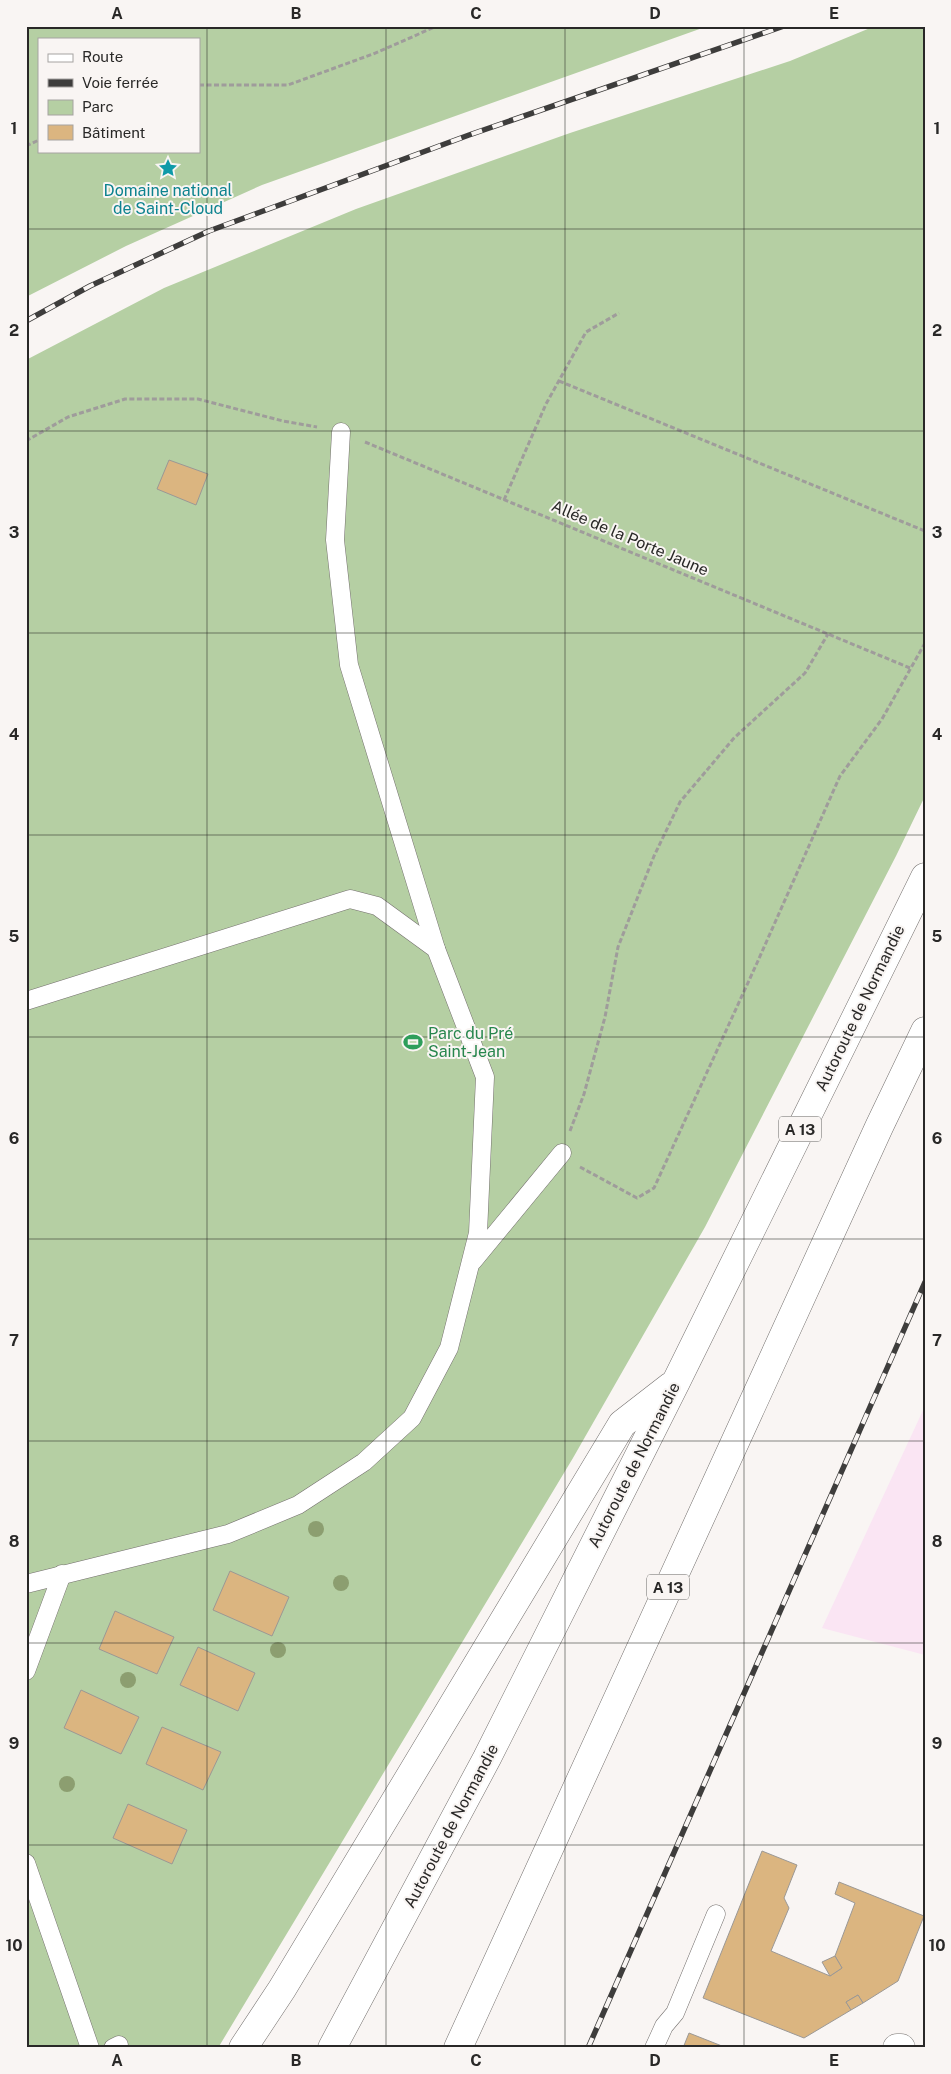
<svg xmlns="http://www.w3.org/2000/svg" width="951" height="2074" viewBox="0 0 951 2074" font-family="'Public Sans',sans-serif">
<rect width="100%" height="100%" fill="#f9f5f3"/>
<polygon fill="#fae5f3" points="925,1406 925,1655 822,1628"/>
<g fill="#b5cfa3" fill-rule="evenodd">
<path d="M26 26H708L262 185 126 246 26 297ZM39 39H199V151H39Z"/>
<polygon points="875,26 925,26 925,796 896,856 705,1227 573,1458 218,2048 26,2048 26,360 164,288 356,209 570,133 790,61"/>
</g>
<g fill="#dbb580" stroke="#9b9895">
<polygon points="169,460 208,474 196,505 157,489"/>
<polygon points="230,1571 289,1597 272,1636 213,1610"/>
<polygon points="115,1611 174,1637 157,1674 99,1649"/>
<polygon points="198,1647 255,1673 238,1711 180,1685"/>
<polygon points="81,1690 139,1717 121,1754 64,1728"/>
<polygon points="162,1727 221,1752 203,1790 146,1764"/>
<polygon points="128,1804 187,1830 172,1864 113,1838"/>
<polygon points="762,1851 797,1865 784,1898 789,1908 771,1951 830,1976 842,1968 835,1956 855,1903 835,1894 839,1882 924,1916 898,1981 863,2003 858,1995 846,2002 851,2010 804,2038 703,1998"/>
<polygon points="835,1956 842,1968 830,1976 822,1962"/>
<polygon points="858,1995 863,2003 851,2010 846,2002"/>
<polygon points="689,2033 727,2048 683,2048"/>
</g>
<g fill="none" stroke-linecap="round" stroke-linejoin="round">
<g stroke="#74706e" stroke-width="19">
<g id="service">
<polyline points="341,432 335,540 349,665 436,949"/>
<polyline points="26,1001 350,899 377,906 436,949 485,1077 478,1233 449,1348 412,1418 364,1462 298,1505 228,1534 26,1584"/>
<polyline points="473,1261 562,1153"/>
<polyline points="26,1671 62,1574"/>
<polyline points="26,1863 90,2048"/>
<polyline points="113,2048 119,2045"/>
<polyline points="654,2048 664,2026 675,2013 716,1914"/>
</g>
</g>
<g stroke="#74706e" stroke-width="29">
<polyline id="minor" points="897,2048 901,2048"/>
</g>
<g stroke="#74706e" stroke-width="29">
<g id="motorway">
<polyline points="243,2048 282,1989 622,1424 671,1386"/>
<polyline points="332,2048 487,1758 676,1382 925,877"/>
<polyline points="458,2048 879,1127 925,1031"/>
</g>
</g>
<g stroke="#9f9c9b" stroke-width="3" stroke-dasharray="5 2.5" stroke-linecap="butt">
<polyline points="199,85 288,85 373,54 437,26"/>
<polyline points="26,146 39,140"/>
<polyline points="559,381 925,531"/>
<polyline points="26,441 68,417 125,399 198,399 283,421 317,427"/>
<polyline points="365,442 910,668"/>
<polyline points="504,500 546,404 586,332 619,313"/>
<polyline points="570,1131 584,1094 605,1017 618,947 654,856 680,802 734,738 805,673 828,634"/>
<polyline points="580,1167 637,1198 654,1188 757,963 840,776 882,719 925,643"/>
</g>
<use href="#service" stroke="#fff" stroke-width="18"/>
<use href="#minor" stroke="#fff" stroke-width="28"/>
<use href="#motorway" stroke="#fff" stroke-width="28"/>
<g stroke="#3e3d3c" stroke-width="5.5">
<g id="rail">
<polyline points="26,321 90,286 209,231 469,135 784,26"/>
<polyline points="588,2048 925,1282"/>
</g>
</g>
<use href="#rail" stroke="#f9f5f3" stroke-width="4" stroke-dasharray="11" stroke-linecap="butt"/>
</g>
<g fill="#8c9e70">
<circle cx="316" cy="1529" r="8"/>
<circle cx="341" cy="1583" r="8"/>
<circle cx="278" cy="1650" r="8"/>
<circle cx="128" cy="1680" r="8"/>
<circle cx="67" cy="1784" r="8"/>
</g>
<path fill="none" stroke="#292827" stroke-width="1" stroke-opacity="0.55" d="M207 26V2048M386 26V2048M565 26V2048M744 26V2048M26 229H925M26 431H925M26 633H925M26 835H925M26 1037H925M26 1239H925M26 1441H925M26 1643H925M26 1845H925"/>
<defs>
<g id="sight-bare" transform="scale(1.5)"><path d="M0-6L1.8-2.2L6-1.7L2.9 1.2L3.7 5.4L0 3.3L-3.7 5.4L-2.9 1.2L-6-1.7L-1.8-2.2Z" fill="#0f9aa8" stroke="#f9f5f3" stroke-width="2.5" paint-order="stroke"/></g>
<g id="stadium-bare" transform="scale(1.5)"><path d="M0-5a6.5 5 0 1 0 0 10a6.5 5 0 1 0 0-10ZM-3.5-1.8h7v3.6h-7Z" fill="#2e9e5b" stroke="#f9f5f3" stroke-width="2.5" paint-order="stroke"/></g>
</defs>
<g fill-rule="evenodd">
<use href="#sight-bare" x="168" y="168"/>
<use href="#stadium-bare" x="413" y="1042"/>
</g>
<g text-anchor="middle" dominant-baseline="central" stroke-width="4" stroke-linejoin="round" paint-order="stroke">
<g fill="#f9f5f3" stroke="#676664" stroke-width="1">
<rect x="779" y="1116.5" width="42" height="25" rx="4"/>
<rect x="647" y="1574.5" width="42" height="25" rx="4"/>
</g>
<g font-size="15" font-weight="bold" fill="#292827">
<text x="800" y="1129">A 13</text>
<text x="668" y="1587">A 13</text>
</g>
<g font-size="16" fill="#0d838f" stroke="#f9f5f3">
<text x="168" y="190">Domaine national<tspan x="168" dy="18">de Saint-Cloud</tspan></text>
</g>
<g font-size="16" fill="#292827" stroke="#f9f5f3">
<text transform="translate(630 538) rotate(23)">Allée de la Porte Jaune</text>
<text transform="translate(860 1008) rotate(-64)">Autoroute de Normandie</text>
<text transform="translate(634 1465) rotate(-63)">Autoroute de Normandie</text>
<text transform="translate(451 1826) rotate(-62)">Autoroute de Normandie</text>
</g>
<g font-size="16" fill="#27864d" stroke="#f9f5f3" text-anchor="start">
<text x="428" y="1033">Parc du Pré<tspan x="428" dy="18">Saint-Jean</tspan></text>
</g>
</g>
<rect width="951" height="2074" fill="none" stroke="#f9f5f3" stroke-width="55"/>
<rect x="38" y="38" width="162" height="115" fill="#f9f5f3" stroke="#a6a3a1"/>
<rect x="48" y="54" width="25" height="8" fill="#ffffff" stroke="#a6a3a1"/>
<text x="82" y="62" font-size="15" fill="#292827">Route</text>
<rect x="48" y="79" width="25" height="8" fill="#3e3d3c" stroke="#a6a3a1"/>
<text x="82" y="88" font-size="15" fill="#292827">Voie ferrée</text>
<rect x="48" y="100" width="25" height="15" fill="#b5cfa3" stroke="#a6a3a1"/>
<text x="82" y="112" font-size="15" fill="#292827">Parc</text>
<rect x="48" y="125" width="25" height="15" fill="#dbb580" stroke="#a6a3a1"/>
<text x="82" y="138" font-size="15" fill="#292827">Bâtiment</text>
<rect x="28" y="28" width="896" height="2018" fill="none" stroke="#292827" stroke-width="2"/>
<g font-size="16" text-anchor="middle" font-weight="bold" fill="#292827">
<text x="117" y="19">A</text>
<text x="296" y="19">B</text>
<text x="476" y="19">C</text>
<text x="655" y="19">D</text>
<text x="834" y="19">E</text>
<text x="14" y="134">1</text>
<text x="937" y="134">1</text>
<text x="14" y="336">2</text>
<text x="937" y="336">2</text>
<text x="14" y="538">3</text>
<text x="937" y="538">3</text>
<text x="14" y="740">4</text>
<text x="937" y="740">4</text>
<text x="14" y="942">5</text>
<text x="937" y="942">5</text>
<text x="14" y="1144">6</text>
<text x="937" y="1144">6</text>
<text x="14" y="1346">7</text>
<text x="937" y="1346">7</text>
<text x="14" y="1547">8</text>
<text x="937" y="1547">8</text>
<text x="14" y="1749">9</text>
<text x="937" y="1749">9</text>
<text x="14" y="1951">10</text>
<text x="937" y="1951">10</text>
<text x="117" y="2066">A</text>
<text x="296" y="2066">B</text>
<text x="476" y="2066">C</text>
<text x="655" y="2066">D</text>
<text x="834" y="2066">E</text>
</g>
</svg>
